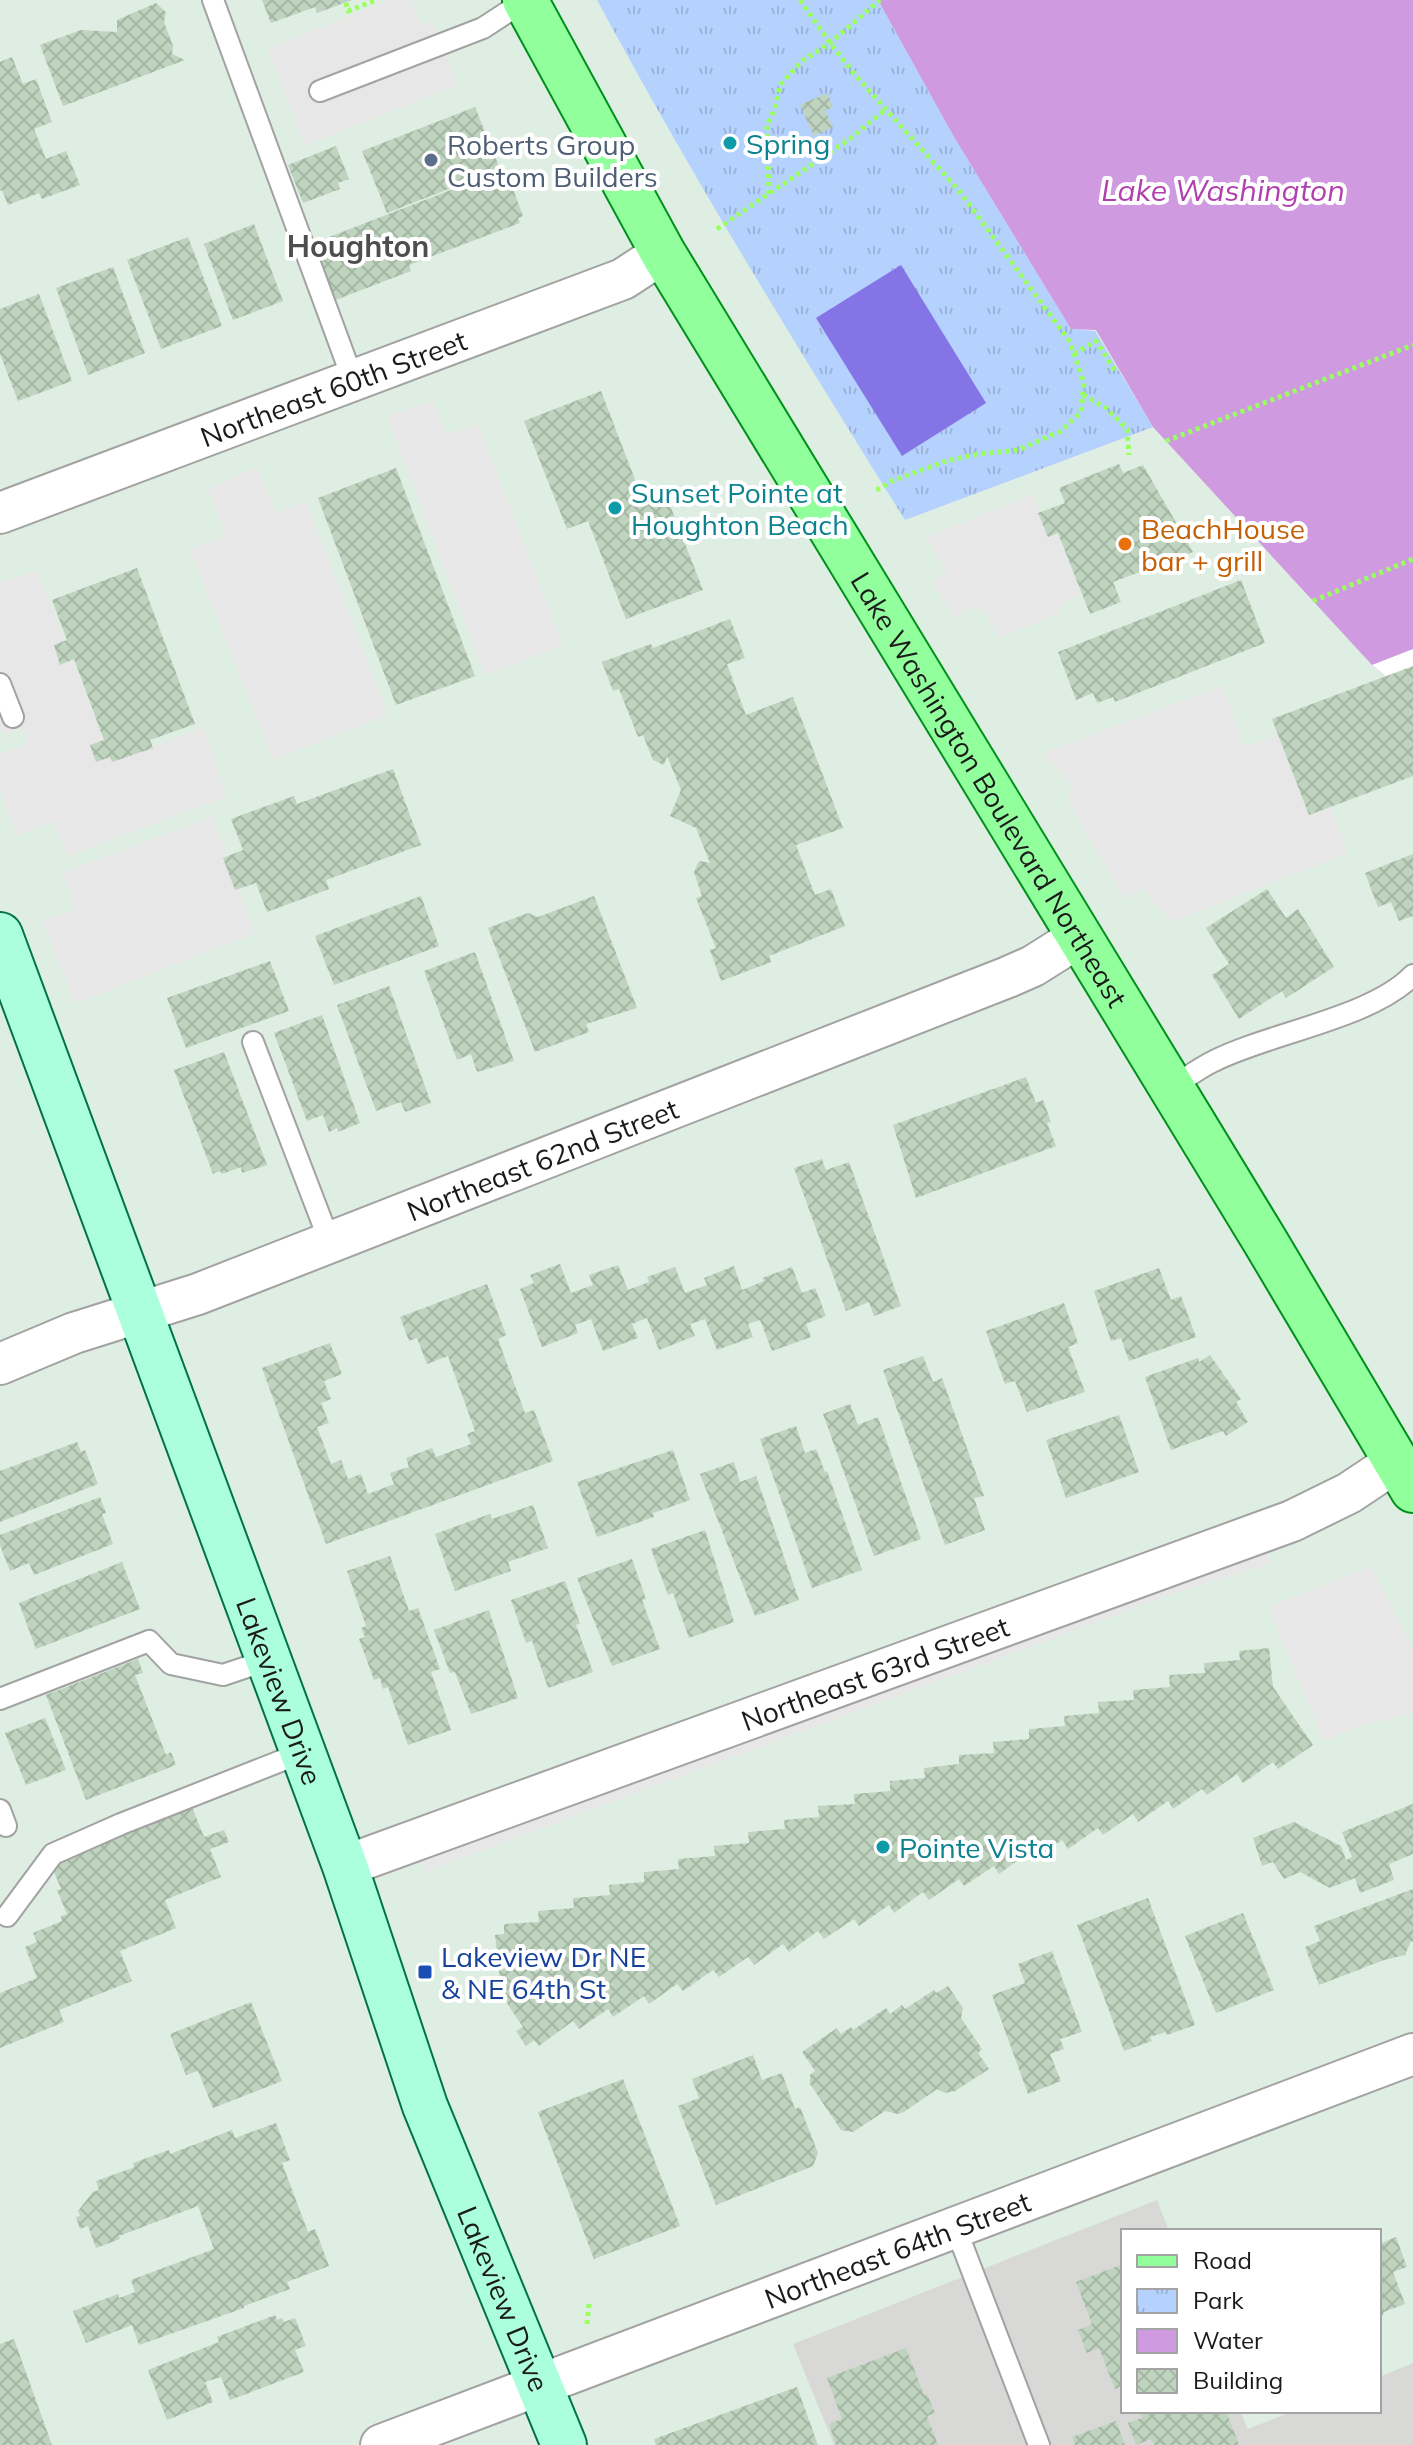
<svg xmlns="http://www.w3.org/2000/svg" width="1413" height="2445" viewBox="0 0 1413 2445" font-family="Mulish,sans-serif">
<defs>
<pattern id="park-tufts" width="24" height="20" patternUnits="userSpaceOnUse" patternTransform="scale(2)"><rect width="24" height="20" fill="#b5d1fe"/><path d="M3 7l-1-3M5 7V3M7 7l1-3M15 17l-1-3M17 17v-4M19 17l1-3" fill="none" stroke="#9bb3d9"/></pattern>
<pattern id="building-cross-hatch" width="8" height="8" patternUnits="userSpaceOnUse" patternTransform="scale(2)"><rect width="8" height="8" fill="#bfd4bf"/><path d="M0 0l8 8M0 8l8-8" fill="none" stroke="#a4b5a4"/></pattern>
</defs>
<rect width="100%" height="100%" fill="#dfeee2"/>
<polygon fill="#d8d9d7" points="1157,2200 1169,2231 1123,2231 1123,2411 1240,2411 1248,2429 1293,2411 1379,2411 1379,2377 1413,2363 1413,2445 834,2445 793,2344"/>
<path fill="url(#park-tufts)" d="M597 0H878L954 137 1071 329 1095 331 1153 427 905 520C798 349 693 178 597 0Z"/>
<polygon fill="#8574e5" points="901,265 986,403 902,456 816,318"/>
<g fill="#e7e7e7">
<polygon points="390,0 412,0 421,24 432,20 458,86 305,145 267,48"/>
<polygon points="433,400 446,435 478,424 563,645 485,676 387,416"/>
<polygon points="258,467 275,513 306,502 388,715 273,760 190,549 226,535 208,489"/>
<polygon points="1033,494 1048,537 1058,533 1081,594 1059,605 1060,613 999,638 986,615 980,610 967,608 955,619 932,582 947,573 926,537"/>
<polygon points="37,570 112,762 204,727 227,797 67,856 54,821 17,836 0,790 0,754 28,744 21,729 4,734 0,725 0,583"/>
<polygon points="1223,685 1243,747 1269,739 1277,734 1308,815 1331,807 1348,853 1172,922 1143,890 1125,899 1067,800 1073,786 1042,753"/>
<polygon points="212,816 255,934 75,1003 42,920 76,909 62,873"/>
<polygon points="1265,1547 1270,1564 1169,1595 425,1872 421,1856"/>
<polygon points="1371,1566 1413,1650 1413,1713 1354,1728 1324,1741 1268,1607"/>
</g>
<polygon fill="#cf9ae0" points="878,0 1413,0 1413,698 1372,665 1153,427 1096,330 1071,329 954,137"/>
<polygon fill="#fff" points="1413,649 1413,698 1372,665"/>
<g fill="url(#building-cross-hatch)">
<polygon points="262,0 352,0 317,13 315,7 271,23"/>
<polygon points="156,3 166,12 164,22 173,46 172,54 185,60 63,106 40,45 81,30 117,32 117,20"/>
<polygon points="12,57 23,84 36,79 52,122 34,129 46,159 66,151 80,185 42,199 39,193 8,205 2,190 0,191 0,62"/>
<polygon points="827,93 833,107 825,111 833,127 814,136 800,105"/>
<polygon points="475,107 500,169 387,213 362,151"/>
<polygon points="336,146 349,179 338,183 340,189 303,203 288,165"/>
<polygon points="500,171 501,175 507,173 523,216 518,218 520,223 409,265 411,271 333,301 311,244"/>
<polygon points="254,224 283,301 233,320 204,244"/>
<polygon points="188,237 222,326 161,349 127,260"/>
<polygon points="113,267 145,353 88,375 56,288"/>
<polygon points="39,294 72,381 18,401 0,354 0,309"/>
<polygon points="601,391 641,495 663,487 703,590 626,619 588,521 567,529 524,421"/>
<polygon points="1119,464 1123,473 1143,465 1193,552 1113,582 1121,602 1090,614 1058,533 1048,537 1038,513 1065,503 1059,488"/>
<polygon points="396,468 475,676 396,705 318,498"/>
<polygon points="137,568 195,724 150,740 153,748 112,762 110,757 96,762 90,745 104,740 74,659 60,665 54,645 67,640 52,600"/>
<polygon points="1241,580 1265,643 1115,702 1113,697 1097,703 1093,693 1076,700 1058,652"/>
<polygon points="730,619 745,658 727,664 746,715 793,697 843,828 796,845 815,895 831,889 845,926 769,956 771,962 721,981 710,950 716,948 696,898 702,896 694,872 699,861 710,863 696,828 670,816 681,790 667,756 664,765 653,760 643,735 638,737 619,689 613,691 602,662 651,644 653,648"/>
<polygon points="1413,666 1413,776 1309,815 1272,719"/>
<polygon points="393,769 421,845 326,880 329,889 267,912 256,883 235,890 223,858 243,850 231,819 294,796 297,804"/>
<polygon points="1413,854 1413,916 1399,921 1391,902 1378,907 1365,873"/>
<polygon points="1267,889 1286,918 1298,909 1334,967 1286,998 1282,991 1239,1019 1212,975 1229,964 1206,928"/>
<polygon points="421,896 439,946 334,985 315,936"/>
<polygon points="594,896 637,1008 586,1024 589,1032 535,1052 488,928 528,913 538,917"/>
<polygon points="475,952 514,1061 477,1072 471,1054 457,1060 424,971"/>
<polygon points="270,961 289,1011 186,1048 167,998"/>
<polygon points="389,986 431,1103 405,1112 401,1102 376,1111 337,1005"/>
<polygon points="322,1015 360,1123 338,1132 337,1128 329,1132 323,1115 307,1121 274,1033"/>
<polygon points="224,1052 267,1165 242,1173 241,1167 222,1174 220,1171 213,1174 174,1070"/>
<polygon points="1026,1077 1036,1103 1043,1100 1051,1122 1047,1123 1056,1146 916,1198 893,1125"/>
<polygon points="822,1159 826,1170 849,1162 901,1306 874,1316 869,1302 846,1311 794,1168"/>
<polygon points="560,1264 571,1293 593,1285 589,1275 618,1265 628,1290 649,1282 647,1277 675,1267 685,1293 707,1285 704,1278 734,1266 742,1290 764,1281 762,1278 792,1267 802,1293 815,1288 826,1316 806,1324 811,1337 772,1351 760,1320 748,1324 753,1337 717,1350 705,1319 690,1324 695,1336 659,1350 647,1318 632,1324 638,1338 603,1351 591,1319 575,1325 578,1333 542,1347 520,1289 534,1283 530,1275"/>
<polygon points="1159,1268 1171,1300 1181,1296 1196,1337 1129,1361 1121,1338 1111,1341 1094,1291"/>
<polygon points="487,1284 506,1335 498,1339 525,1413 534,1410 553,1461 326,1544 262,1368 330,1343 342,1374 324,1381 331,1399 321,1403 329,1423 317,1427 331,1464 341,1460 348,1479 361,1474 368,1494 394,1484 390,1473 409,1467 406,1458 432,1448 436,1457 471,1444 467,1434 475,1431 448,1356 427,1364 417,1338 409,1341 400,1317"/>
<polygon points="1064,1303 1078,1343 1068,1347 1085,1392 1027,1412 1015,1381 1005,1384 986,1331"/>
<polygon points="1210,1355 1241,1399 1236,1402 1248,1422 1226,1436 1223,1431 1171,1450 1145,1377 1198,1358 1199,1362"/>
<polygon points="923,1356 933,1382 942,1378 984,1496 974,1498 985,1530 945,1545 883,1370"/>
<polygon points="850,1404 858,1425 878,1417 921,1539 874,1556 823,1414"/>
<polygon points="1119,1415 1139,1472 1066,1498 1046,1440"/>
<polygon points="796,1426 805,1453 816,1449 825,1472 827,1471 862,1570 812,1588 760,1439"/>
<polygon points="77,1442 81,1452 85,1450 98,1484 0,1522 0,1471"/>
<polygon points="673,1450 690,1500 653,1513 654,1517 597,1537 577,1482"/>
<polygon points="734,1462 740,1482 756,1476 799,1600 755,1616 700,1474"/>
<polygon points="100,1497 106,1513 102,1514 113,1544 34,1575 29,1563 10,1571 0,1545 0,1535"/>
<polygon points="533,1505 548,1548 508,1562 511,1571 455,1591 435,1534 490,1514 492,1519"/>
<polygon points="705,1530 734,1622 689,1638 673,1593 668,1595 651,1549"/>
<polygon points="390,1556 409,1611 418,1608 440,1669 431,1672 451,1730 408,1745 388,1687 383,1689 380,1678 374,1680 359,1639 365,1637 361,1628 366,1626 347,1571"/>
<polygon points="632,1559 646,1599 642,1600 660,1649 612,1666 577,1578"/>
<polygon points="122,1562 140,1609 36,1649 19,1603"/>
<polygon points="565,1581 580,1624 576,1625 593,1672 548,1688 532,1641 526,1643 511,1600"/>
<polygon points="489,1610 518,1698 471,1714 455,1672 450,1673 434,1630"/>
<polygon points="1269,1648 1273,1687 1313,1745 1278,1769 1273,1762 1243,1783 1237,1774 1207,1795 1202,1789 1173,1809 1168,1801 1138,1822 1133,1814 1103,1835 1098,1828 1068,1849 1062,1840 1033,1861 1028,1853 999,1874 994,1866 964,1886 959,1879 929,1900 923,1892 894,1913 889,1905 859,1926 854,1919 824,1939 818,1931 789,1952 783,1944 754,1965 748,1957 719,1977 713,1970 683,1991 677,1984 649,2004 644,1996 613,2017 608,2009 579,2029 573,2021 539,2046 534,2040 526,2046 516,2031 523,2027 508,2005 500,1981 495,1935 504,1934 504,1924 539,1922 538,1911 574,1908 573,1898 610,1895 609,1885 644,1882 644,1872 679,1869 678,1859 715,1856 714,1846 749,1843 748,1832 785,1829 784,1820 819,1817 818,1806 855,1804 854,1794 890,1791 890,1781 925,1778 924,1768 959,1764 959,1755 994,1753 993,1742 1029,1739 1029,1729 1065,1726 1064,1716 1099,1713 1098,1702 1134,1700 1133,1690 1170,1687 1169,1675 1205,1673 1204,1663 1240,1660 1239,1651"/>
<polygon points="138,1659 143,1673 135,1675 166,1755 171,1752 176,1765 86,1800 46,1695"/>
<polygon points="45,1718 66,1770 26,1785 5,1733"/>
<polygon points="1413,1804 1413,1854 1389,1864 1394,1880 1360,1893 1355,1878 1330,1888 1300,1872 1284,1879 1273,1862 1262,1866 1253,1838 1294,1822 1341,1846 1346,1860 1352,1857 1342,1832"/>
<polygon points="192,1807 204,1837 224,1830 229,1842 210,1849 221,1877 165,1900 176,1928 120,1951 132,1981 59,2010 64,2022 0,2048 0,1993 37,1978 25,1947 37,1942 33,1933 62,1921 61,1916 67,1914 57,1890 61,1889 51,1864"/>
<polygon points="1413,1889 1413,1942 1411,1941 1405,1955 1384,1960 1319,1985 1305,1947 1320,1941 1314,1926"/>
<polygon points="1148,1898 1195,2025 1167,2035 1166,2032 1150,2037 1152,2041 1124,2051 1077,1925"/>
<polygon points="1243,1913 1274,1990 1216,2013 1185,1936"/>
<polygon points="1052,1951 1082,2032 1060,2039 1064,2049 1050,2054 1061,2081 1028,2094 992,1995 1025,1983 1018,1964"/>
<polygon points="948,1986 963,2008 961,2018 982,2049 978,2053 989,2069 955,2091 945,2093 937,2089 904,2112 898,2114 885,2111 853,2132 841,2130 810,2084 810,2075 815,2071 802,2052 837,2028 841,2034 851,2027 853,2030 886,2008 890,2014 902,2005 905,2009 934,1990 936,1993"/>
<polygon points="251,2002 282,2081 213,2108 198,2071 186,2075 170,2034"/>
<polygon points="753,2055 762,2080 782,2073 795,2109 800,2107 818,2153 813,2166 716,2205 678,2106 699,2098 692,2079"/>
<polygon points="623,2079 680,2226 594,2259 538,2112"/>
<polygon points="276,2123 290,2160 282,2163 308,2232 315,2229 329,2266 287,2282 290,2289 244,2306 244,2308 139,2345 132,2325 86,2343 73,2311 118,2294 119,2298 135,2292 131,2280 214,2249 198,2206 119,2236 120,2239 96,2248 88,2226 80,2229 76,2217 80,2216 78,2211 93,2192 99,2190 96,2181 135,2167 133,2163 169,2150 170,2154 232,2130 235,2138"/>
<polygon points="1396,2237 1407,2267 1393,2272 1405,2304 1384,2312 1379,2322 1379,2244"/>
<polygon points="1123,2264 1123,2386 1115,2389 1099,2348 1087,2353 1078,2330 1092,2324 1076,2282"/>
<polygon points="275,2315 277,2320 282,2318 284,2322 295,2318 306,2346 295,2350 304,2372 230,2400 221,2377 205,2382 213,2402 167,2420 148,2370 219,2342 217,2337"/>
<polygon points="14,2339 52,2445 0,2445 0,2344"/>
<polygon points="906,2348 924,2395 927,2394 935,2413 927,2416 938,2445 836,2445 829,2424 842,2419 827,2378"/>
<polygon points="797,2387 818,2445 656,2445 654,2439"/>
<polygon points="1139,2411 1226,2411 1239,2445 1154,2445 1151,2439 1136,2445 1128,2423 1142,2418"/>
<polygon points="1116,2421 1125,2445 1075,2445 1072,2437"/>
</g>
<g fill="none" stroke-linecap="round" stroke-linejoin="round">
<g stroke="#a2a2a2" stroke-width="24">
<g id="lane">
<polyline points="213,0 353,380"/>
<polyline points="320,91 483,28 526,0"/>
<polyline points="0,684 13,717"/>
<polyline points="253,1042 329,1240"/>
<path d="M1172 1087C1185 1079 1199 1068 1214 1061 1269 1033 1372 1018 1413 975"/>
<polyline points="0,1699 149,1641 171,1664 223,1675 268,1660"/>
<polyline points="0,1810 6,1826"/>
<polyline points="7,1916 53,1854 121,1824 301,1753"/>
<polyline points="956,2229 1039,2445"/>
</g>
</g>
<g stroke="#a2a2a2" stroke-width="44">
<g id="street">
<path id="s1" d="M0 513 623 279 663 253"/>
<path id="s2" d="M0 1364 74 1333 198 1294 1008 977 1033 966 1079 937"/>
<path id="s3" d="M345 1866 1292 1521 1349 1493 1397 1461"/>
<path id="s4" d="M381 2445 1413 2054"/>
</g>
</g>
<g stroke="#00734a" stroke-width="48">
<g id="secondary">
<path id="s5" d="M0 935 345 1866 425 2106 564 2445"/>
</g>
</g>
<g stroke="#00911d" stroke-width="48">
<g id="primary">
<path id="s6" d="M525 0 663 253 1265 1241 1413 1490"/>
</g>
</g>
<g stroke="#99ff5e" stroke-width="5" stroke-dasharray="4 4" stroke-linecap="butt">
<polyline points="800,0 830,43 856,76 960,192 1070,342 1084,383 1081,412 1061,431 1018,450 978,454 946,461 892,481 873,492"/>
<polyline points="346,3 348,11 376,0"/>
<polyline points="769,194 767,125 775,108 780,85 802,61 830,43 880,0"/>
<polyline points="717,229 851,138 886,109"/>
<polyline points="1074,354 1096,341 1115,371"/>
<polyline points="1083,395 1106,408 1127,429 1129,455"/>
<polyline points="1166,441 1413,345"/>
<polyline points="1313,601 1413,559"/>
<polyline points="587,2324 589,2304"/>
</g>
<use href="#lane" stroke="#fff" stroke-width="20"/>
<use href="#street" stroke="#fff" stroke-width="40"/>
<use href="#secondary" stroke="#abffdc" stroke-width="44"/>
<use href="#primary" stroke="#92ff9d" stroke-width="44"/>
</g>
<g fill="#0f9aa8" stroke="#fff" stroke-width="3">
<circle cx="730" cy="143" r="8"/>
<circle cx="615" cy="508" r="8"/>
<circle cx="883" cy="1847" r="8"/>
</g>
<circle fill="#5c6f8a" stroke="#fff" stroke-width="3" cx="431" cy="160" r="8"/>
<circle fill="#e8710a" stroke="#fff" stroke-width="3" cx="1125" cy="544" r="8"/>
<rect fill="#1a4fb4" stroke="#fff" stroke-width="3" x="417" y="1964" width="16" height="16" rx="4"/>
<g text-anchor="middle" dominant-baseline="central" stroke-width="8" stroke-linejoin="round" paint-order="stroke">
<g font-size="28" fill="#0d838f" stroke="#fff" text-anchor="start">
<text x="746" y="143">Spring</text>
<text x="631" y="492">Sunset Pointe at<tspan x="631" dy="32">Houghton Beach</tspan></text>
<text x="899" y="1847">Pointe Vista</text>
</g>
<g font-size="28" fill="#4e5e75" stroke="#fff" text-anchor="start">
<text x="447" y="144">Roberts Group<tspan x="447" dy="32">Custom Builders</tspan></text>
</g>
<g font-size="28" fill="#1b1b1b" stroke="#fff">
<text stroke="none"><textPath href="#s1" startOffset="356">Northeast 60th Street</textPath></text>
<text stroke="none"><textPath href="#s6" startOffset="916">Lake Washington Boulevard Northeast</textPath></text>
<text stroke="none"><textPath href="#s2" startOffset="580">Northeast 62nd Street</textPath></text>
<text stroke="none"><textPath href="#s3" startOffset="564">Northeast 63rd Street</textPath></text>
<text stroke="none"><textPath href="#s5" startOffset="806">Lakeview Drive</textPath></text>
<text stroke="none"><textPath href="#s4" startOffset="552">Northeast 64th Street</textPath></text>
<text stroke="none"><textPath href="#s5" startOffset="1454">Lakeview Drive</textPath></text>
</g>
<g font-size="28" fill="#c56008" stroke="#fff" text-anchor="start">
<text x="1141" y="528">BeachHouse<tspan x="1141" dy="32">bar + grill</tspan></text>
</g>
<g font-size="28" fill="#164399" stroke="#fff" text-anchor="start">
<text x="441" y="1956">Lakeview Dr NE<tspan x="441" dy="32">&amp; NE 64th St</tspan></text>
</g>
<g font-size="30" font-style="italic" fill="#b140ae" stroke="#fff">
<text x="1223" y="190">Lake Washington</text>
</g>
<g font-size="30" font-weight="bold" fill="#4e4e4e" stroke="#fff">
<text x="358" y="246">Houghton</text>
</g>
</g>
<rect x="1121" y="2229" width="260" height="184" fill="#ffffff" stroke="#a4a4a4" stroke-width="2"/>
<rect x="1137" y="2255" width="40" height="12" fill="#92ff9d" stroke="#a4a4a4" stroke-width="2"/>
<text x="1193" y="2269" font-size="24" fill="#1b1b1b">Road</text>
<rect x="1137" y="2289" width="40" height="24" fill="url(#park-tufts)" stroke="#a4a4a4" stroke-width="2"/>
<text x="1193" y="2309" font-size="24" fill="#1b1b1b">Park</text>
<rect x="1137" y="2329" width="40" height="24" fill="#cf9ae0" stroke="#a4a4a4" stroke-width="2"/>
<text x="1193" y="2349" font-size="24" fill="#1b1b1b">Water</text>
<rect x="1137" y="2369" width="40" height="24" fill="url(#building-cross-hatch)" stroke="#a4a4a4" stroke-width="2"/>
<text x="1193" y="2389" font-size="24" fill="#1b1b1b">Building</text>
</svg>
